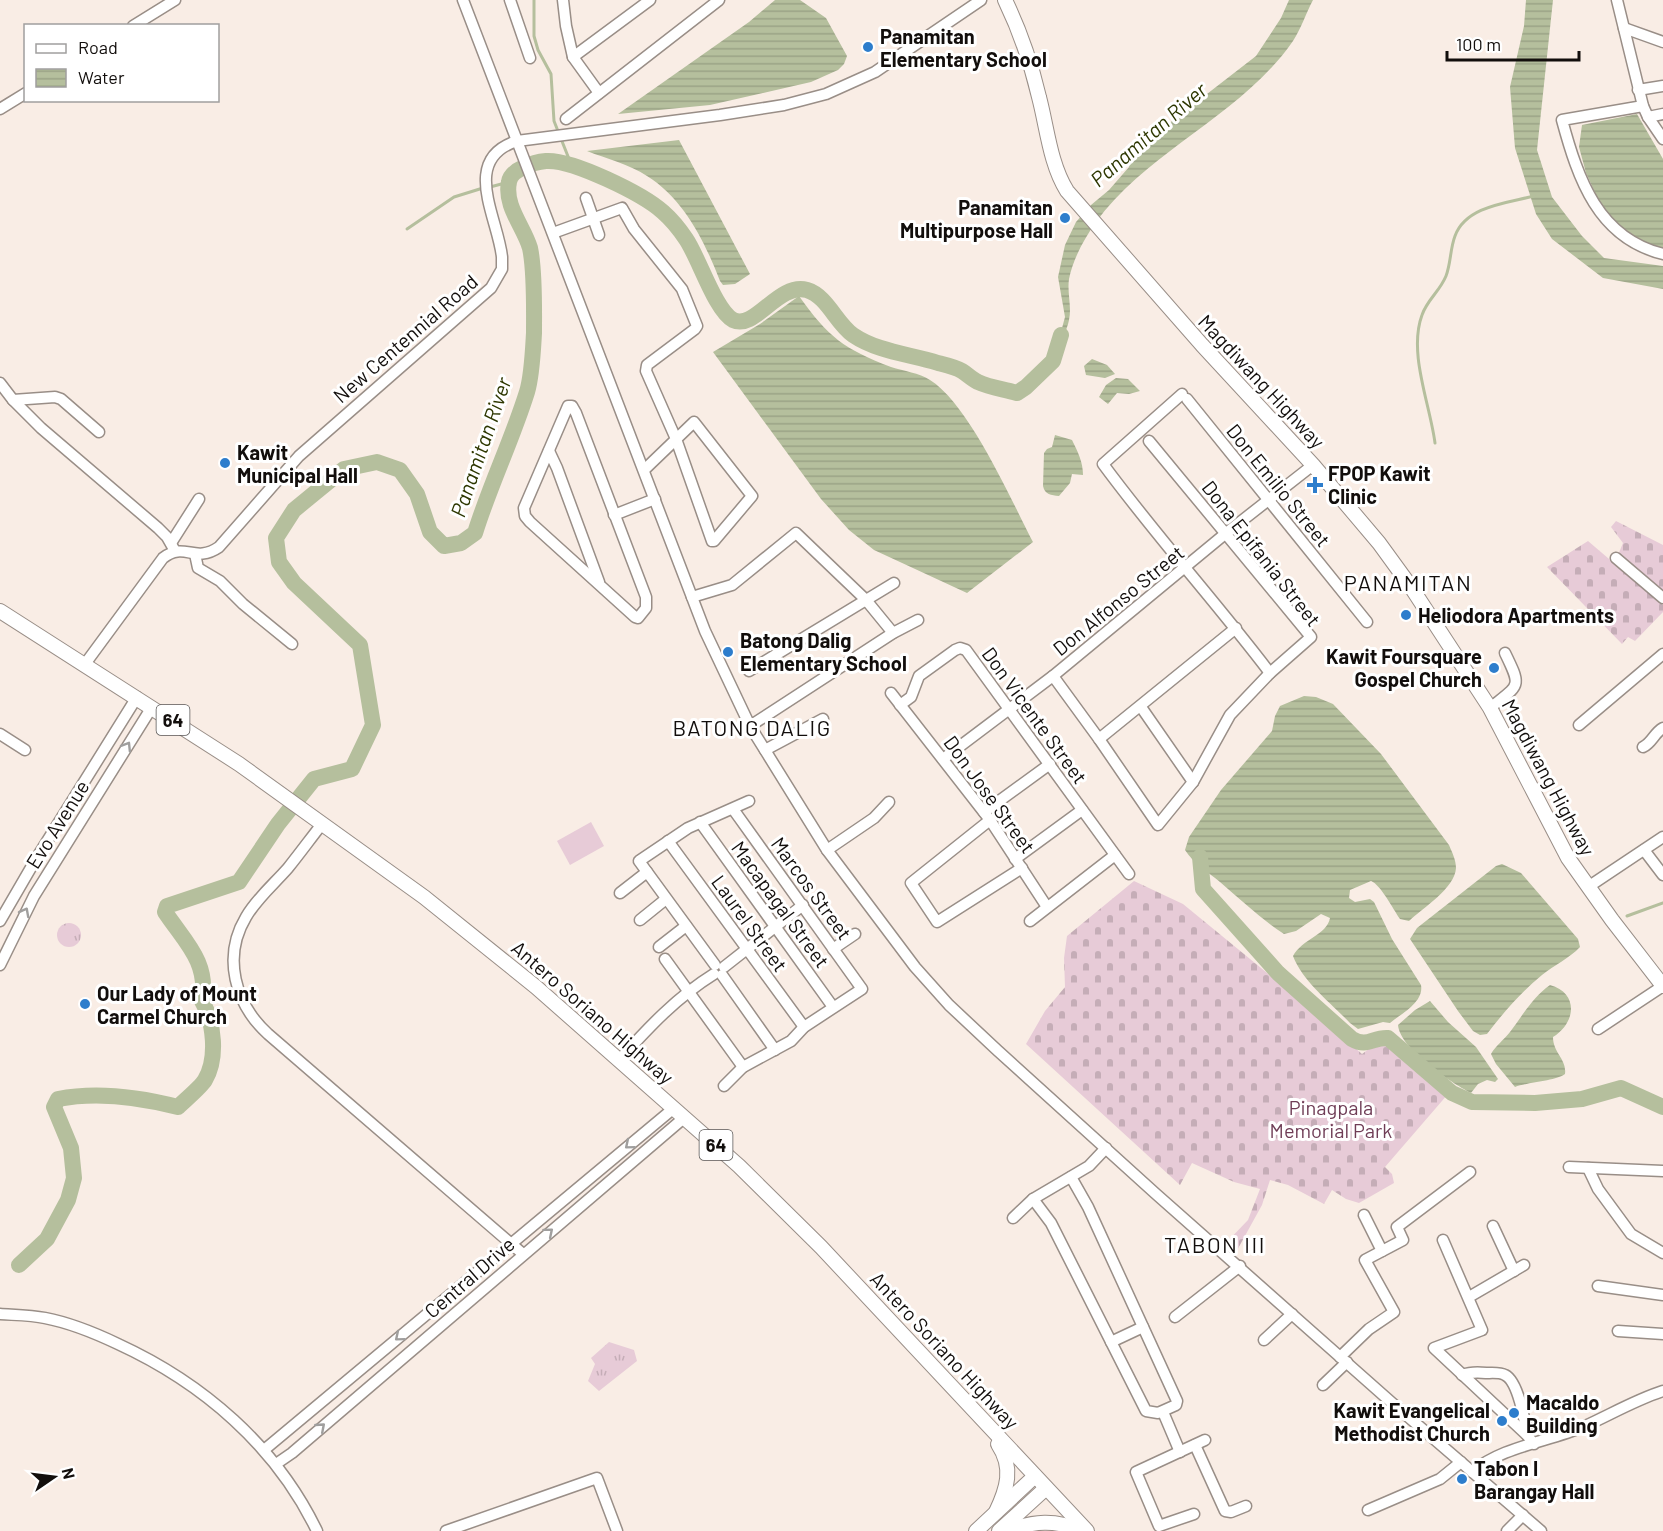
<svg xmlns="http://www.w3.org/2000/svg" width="1663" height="1531" viewBox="0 0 1663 1531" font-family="Barlow,sans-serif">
<defs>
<pattern id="grass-tufts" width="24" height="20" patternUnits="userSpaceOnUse" patternTransform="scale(1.5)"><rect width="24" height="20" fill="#e7cbd7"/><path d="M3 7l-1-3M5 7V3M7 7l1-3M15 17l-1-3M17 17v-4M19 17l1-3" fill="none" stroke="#c5adb7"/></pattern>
<pattern id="cemetery-stones" width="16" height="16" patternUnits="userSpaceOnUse" patternTransform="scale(1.5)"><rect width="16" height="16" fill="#e7cbd7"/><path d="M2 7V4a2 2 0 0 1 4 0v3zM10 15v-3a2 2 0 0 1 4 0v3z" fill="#c5adb7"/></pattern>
<pattern id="water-rules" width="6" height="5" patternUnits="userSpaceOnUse" patternTransform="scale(1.5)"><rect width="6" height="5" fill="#b5bf9d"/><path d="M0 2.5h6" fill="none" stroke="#9ba386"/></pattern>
</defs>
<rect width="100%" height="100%" fill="#f9ede5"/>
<g fill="url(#grass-tufts)">
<circle cx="69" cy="935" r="12"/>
<polygon points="609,1342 634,1350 637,1361 599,1391 588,1381 595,1364 591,1358"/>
</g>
<g fill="url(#cemetery-stones)">
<polygon points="1616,521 1663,545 1663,593 1618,555 1623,543 1611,527"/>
<polygon points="1588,541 1663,605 1663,612 1635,641 1628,637 1622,644 1547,567"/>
<polygon points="1134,881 1183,904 1310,1008 1362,1054 1377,1043 1386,1040 1448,1094 1385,1167 1392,1174 1394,1183 1359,1203 1346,1199 1332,1190 1324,1204 1288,1185 1270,1180 1262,1205 1235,1254 1224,1245 1248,1220 1260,1189 1234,1182 1192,1163 1180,1185 1026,1044 1045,1011 1065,987 1064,958 1067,936"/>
</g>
<polygon fill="#e7cbd7" points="591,822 604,846 570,865 557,841"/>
<g fill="url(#water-rules)">
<polygon points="775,0 800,0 826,18 847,56 844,64 838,70 811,82 710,105 618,114 749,22"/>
<path d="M1289 0H1313C1306 13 1301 29 1293 41 1241 116 1150 149 1096 222 1084 239 1073 259 1069 279 1067 293 1072 307 1069 320 1067 331 1059 344 1055 354L1065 317 1058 277 1065 245 1076 222 1091 205 1109 190 1129 167 1132 152 1256 56 1281 18Z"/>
<polygon points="1526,0 1553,0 1537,150 1552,197 1582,236 1604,258 1663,266 1663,289 1603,278 1552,239 1536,214 1515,148 1510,87 1524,26"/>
<polygon points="1637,114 1663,159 1663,249 1642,245 1604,212 1586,173 1579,147 1582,125"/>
<path d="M679 140 750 274 735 284 723 285 720 281C705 242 684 199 647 176 629 164 607 159 587 151Z"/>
<path d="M799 296C828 337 844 349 891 367 904 371 919 373 930 380 969 404 1011 500 1033 542L967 593 874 550 849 530 821 499 713 352 760 324Z"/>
<polygon points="1092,359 1107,365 1115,374 1105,378 1086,375 1084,366"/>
<polygon points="1116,378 1128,379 1140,391 1129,394 1117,393 1108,404 1099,397 1106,385"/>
<path d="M1055 435 1072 440C1078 452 1083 462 1083 475L1072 474 1070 483 1059 496C1051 495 1045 495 1043 486L1044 453 1047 449 1052 447Z"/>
<path d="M1304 696 1316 697 1333 704 1381 754 1449 845C1452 852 1456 860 1456 868 1455 888 1423 908 1409 921L1400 919C1393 909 1381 885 1371 881L1350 890 1349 898 1355 902 1370 899 1374 902 1392 939 1421 985C1424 1002 1402 1013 1390 1023L1383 1022 1358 1029 1350 1023C1331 1003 1303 982 1293 956 1302 939 1327 935 1330 918L1321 914 1296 931 1284 934C1261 919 1241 900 1220 882 1208 872 1194 864 1185 850L1189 837 1221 790 1272 731 1275 716 1280 706Z"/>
<path d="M1502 864 1521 873 1578 939 1580 947C1570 958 1554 965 1542 975 1520 993 1504 1012 1487 1034L1480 1035 1473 1031 1458 1011 1410 939 1417 928 1496 866Z"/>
<path d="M1550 985C1579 993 1576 1023 1553 1037 1553 1053 1567 1059 1565 1074 1556 1081 1528 1082 1515 1087L1496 1064 1491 1054C1496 1045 1504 1040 1510 1032 1523 1015 1532 998 1550 985Z"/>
<path d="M1430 1001 1448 1022 1476 1047 1498 1079 1495 1082 1487 1080 1478 1084 1471 1093C1450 1082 1400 1049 1398 1025L1415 1010Z"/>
</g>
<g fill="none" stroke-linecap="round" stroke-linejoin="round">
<g stroke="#b5bf9d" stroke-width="3">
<polyline points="534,0 534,36 538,50 551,74 554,121 571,164"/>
<polyline points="490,187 509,182"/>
<polyline points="407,229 454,197 483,188"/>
<path d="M1435 443C1430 404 1408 353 1422 315 1427 300 1440 291 1446 276 1451 263 1450 249 1455 236 1466 206 1507 203 1534 196"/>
<polyline points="1627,916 1663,903"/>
</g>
<g stroke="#b5bf9d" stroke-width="16">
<path d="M1200 857 1203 889 1278 973 1352 1039C1368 1048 1372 1037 1388 1038L1452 1093 1472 1102 1535 1103 1582 1099 1621 1088 1663 1107"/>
<path d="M19 1265 47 1239 68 1200 74 1178 71 1148 54 1107 58 1099C98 1091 139 1097 178 1107 185 1100 201 1087 205 1080 218 1058 214 1022 202 1001 209 962 185 942 165 912L167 906 239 882 278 824 314 779 352 769 373 725 360 645 294 583 279 562 276 538 294 510 344 469 377 462 400 470 417 494 430 532 444 546 461 543 475 533C490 485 512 440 527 392 532 376 533 350 534 333 534 309 535 271 530 248 524 227 504 206 509 182 511 169 534 162 546 161 572 159 643 194 663 212 671 219 680 230 686 239 699 258 715 310 733 320 755 331 778 282 807 290 827 296 836 323 853 335 878 352 910 354 938 363 946 365 955 367 962 371 967 374 972 379 978 382 991 388 1004 389 1017 393L1026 387 1053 361 1061 335"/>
</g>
<g stroke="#998e87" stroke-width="13">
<g id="minor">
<polyline points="463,0 705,631 750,726 827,850 915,967 949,1005 997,1050 1156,1194 1391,1402 1541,1531"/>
<polyline points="510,0 530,58"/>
<polyline points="563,0 566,26 573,57 599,93"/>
<polyline points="1617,0 1643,106 1648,117 1663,139"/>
<polyline points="133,26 175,0"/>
<polyline points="1624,28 1663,42"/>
<polyline points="573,57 650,0"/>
<polyline points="1638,90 1663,86"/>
<path d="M1643 106 1562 120C1578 179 1598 238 1663 254"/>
<polyline points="0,109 26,93"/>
<polyline points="1648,117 1663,114"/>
<polyline points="566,119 719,0"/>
<polyline points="586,198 599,235"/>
<polyline points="553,233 622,208 634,229 682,289 697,326 695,329 647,365 646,371 676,439 712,541 714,541 752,496 694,422 644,470"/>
<polyline points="0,383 13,400 41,428 158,528 167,537 175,551"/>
<path d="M1182 394 1103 464C1156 536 1216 602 1270 673"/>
<polyline points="1187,399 1367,622"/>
<polyline points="13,400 55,397 61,399 99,432"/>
<polygon points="568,406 572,406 576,413 646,597 646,608 638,618 635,617 530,522 525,516 524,508"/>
<polyline points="549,451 557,468 599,582"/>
<polyline points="614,515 655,499"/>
<polyline points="171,543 199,499"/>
<polyline points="195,554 198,568 220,581 243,604 292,644"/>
<polyline points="1616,558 1663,598"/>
<polyline points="692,597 732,585 796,533 866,600 893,633"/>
<path d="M85 664 163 558C185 541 194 564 219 547L299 456 491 288 502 269V257C498 218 460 159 517 141L720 115 784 105 826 94 875 72 981 0"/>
<polyline points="749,671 894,583"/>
<polyline points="1053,676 1099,739 1158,825 1193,782 1230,715 1270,673 1311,637 1149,441"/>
<polyline points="891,693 990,820 1047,907"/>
<polyline points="900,705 911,697 919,676 955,650 960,648 966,650 1129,874"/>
<polyline points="1141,707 1193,782"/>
<path d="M1490 708C1520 684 1522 688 1505 653"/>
<polyline points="1579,725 1663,654"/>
<polyline points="750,726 893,633 918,620"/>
<polyline points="0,734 25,750"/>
<polyline points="1099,739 1236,628"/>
<path d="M1643 747C1652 743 1654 733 1663 728"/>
<polyline points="765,750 823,719"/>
<polyline points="943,759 1053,676 1225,534 1313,465"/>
<polyline points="984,812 1050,764"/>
<polyline points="990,820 911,883 937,922 1022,868"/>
<polyline points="700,822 833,1007"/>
<path d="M322 824C311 838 300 853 288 868 274 884 257 898 246 917 222 957 235 1004 268 1034L523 1254"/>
<polyline points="668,841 804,1027"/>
<polyline points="827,850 874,818 889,802"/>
<polyline points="1644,850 1663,875"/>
<polyline points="1015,859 1082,810"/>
<polyline points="1588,887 1663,837"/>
<polyline points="620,893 647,872"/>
<polyline points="640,920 666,899"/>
<polyline points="0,921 36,859 137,697"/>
<polyline points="1030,921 1115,855"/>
<polyline points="659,947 686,926"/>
<polyline points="833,949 855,934"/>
<polyline points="665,959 743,1067"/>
<polyline points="0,965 34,896 152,707"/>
<polyline points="715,965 639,861 688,828 749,801"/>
<polyline points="724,967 803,905"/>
<polyline points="722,975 775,1050"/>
<polyline points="1598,1029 1663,986"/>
<path d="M620 1059C649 1027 677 997 714 974"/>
<polyline points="724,1086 743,1067 791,1041 804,1027 862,989 733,809"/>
<polyline points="1569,1167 1663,1171"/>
<polyline points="1588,1168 1598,1189 1631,1234 1663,1253"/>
<polyline points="1033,1199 1051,1223 1146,1411 1158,1413 1176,1405 1177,1401 1088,1207 1071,1177"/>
<polyline points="1364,1215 1382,1251"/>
<polyline points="1013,1218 1033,1199 1089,1166 1106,1148"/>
<polyline points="1493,1226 1514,1271"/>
<polyline points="1443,1240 1482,1330 1434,1348 1527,1435 1534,1444"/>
<polyline points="1598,1286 1663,1295"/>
<polyline points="1469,1297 1524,1265"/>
<path d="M0 1314C15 1315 31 1315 45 1318 71 1323 95 1333 118 1344 203 1383 276 1446 317 1531"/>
<polyline points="1175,1317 1240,1266"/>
<polyline points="1618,1331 1663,1334"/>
<polyline points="1264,1340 1292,1314"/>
<polyline points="1111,1342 1143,1327"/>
<polyline points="1340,1357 1369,1329 1394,1312 1365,1260 1403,1240 1397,1227 1470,1172"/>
<path d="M1462 1375C1470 1372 1478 1372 1486 1373 1491 1373 1500 1372 1505 1375 1518 1381 1525 1421 1527 1435"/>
<polyline points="1323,1385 1347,1362"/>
<polyline points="1163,1412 1180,1452"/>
<polyline points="1195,1445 1225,1511 1231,1512 1246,1506"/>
<polyline points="264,1450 674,1108"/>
<polyline points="276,1464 292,1453 685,1117"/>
<path d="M1472 1472C1501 1447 1547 1442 1583 1427 1610 1415 1635 1400 1663 1391"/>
<polyline points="1368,1510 1440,1479 1461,1462"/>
<polyline points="1194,1514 1159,1526 1136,1472 1205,1440"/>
<polyline points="446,1531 597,1478 617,1531"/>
<polyline points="1507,1531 1523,1515"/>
</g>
</g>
<g stroke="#998e87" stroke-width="16">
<g id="major">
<path d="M1005 0C1020 31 1031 63 1039 97 1047 127 1050 164 1067 191L1202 345 1313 465 1379 543 1411 587 1490 708 1568 858 1612 920 1663 986"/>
<polyline points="0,611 239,764 424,897 536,987 739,1166 821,1247 1087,1531"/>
<path d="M996 1512C1007 1489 1014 1468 998 1444"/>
<polyline points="976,1531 1035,1476"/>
<polyline points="999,1531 1046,1488"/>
<path d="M1008 1531C1033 1521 1056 1519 1080 1531"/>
</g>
</g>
<use href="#minor" stroke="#fff" stroke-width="10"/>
<use href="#major" stroke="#fff" stroke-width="14"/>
</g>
<defs><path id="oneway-chevron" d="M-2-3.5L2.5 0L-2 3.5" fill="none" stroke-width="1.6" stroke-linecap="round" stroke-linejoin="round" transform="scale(1.5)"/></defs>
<g stroke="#a09f9e">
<use href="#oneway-chevron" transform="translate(127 746) rotate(-58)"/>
<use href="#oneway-chevron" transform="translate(25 912) rotate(-62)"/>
<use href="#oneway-chevron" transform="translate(629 1145) rotate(140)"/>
<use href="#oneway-chevron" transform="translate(549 1232) rotate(-40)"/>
<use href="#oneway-chevron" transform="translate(399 1337) rotate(140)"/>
<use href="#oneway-chevron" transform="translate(321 1427) rotate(-41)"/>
</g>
<g fill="#2d7dcc" stroke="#fff" stroke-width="2">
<circle cx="868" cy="47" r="6"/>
<circle cx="1065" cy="218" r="6"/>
<circle cx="225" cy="463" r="6"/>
<path d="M1312 476h6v6h6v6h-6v6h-6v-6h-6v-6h6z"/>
<circle cx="1406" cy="615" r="6"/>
<circle cx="728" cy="652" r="6"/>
<circle cx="1494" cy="668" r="6"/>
<circle cx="85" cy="1004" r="6"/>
<circle cx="1514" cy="1413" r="6"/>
<circle cx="1502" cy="1421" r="6"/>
<circle cx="1462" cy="1479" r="6"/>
</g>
<g text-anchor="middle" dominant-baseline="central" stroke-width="6" stroke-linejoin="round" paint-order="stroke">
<g fill="#fff" stroke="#595655" stroke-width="1.5">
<rect x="156.5" y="705" width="33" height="30" rx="4.5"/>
<rect x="699.5" y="1130" width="33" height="30" rx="4.5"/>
</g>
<g font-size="18" font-weight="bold" fill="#120e0c">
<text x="173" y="720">64</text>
<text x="716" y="1145">64</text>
</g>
<g font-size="20" font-weight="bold" fill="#120e0c" stroke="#fff" text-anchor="start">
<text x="880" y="36">Panamitan<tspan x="880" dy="23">Elementary School</tspan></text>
<text x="1053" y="207" text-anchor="end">Panamitan<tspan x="1053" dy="23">Multipurpose Hall</tspan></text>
<text x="237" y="452">Kawit<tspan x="237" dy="23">Municipal Hall</tspan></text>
<text x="1328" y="473">FPOP Kawit<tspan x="1328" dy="23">Clinic</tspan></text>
<text x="1418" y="615">Heliodora Apartments</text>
<text x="740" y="640">Batong Dalig<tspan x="740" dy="23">Elementary School</tspan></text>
<text x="1482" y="656" text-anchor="end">Kawit Foursquare<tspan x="1482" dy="23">Gospel Church</tspan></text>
<text x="97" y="993">Our Lady of Mount<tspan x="97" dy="23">Carmel Church</tspan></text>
<text x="1526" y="1402">Macaldo<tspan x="1526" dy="23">Building</tspan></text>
<text x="1490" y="1410" text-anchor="end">Kawit Evangelical<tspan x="1490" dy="23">Methodist Church</tspan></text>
<text x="1474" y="1468">Tabon I<tspan x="1474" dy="23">Barangay Hall</tspan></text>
</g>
<g font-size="20" fill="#120e0c" stroke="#fff">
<text transform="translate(405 338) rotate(-41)">New Centennial Road</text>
<text transform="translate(1262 381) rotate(47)">Magdiwang Highway</text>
<text transform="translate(1279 485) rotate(51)">Don Emilio Street</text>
<text transform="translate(1262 553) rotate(52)">Dona Epifania Street</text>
<text transform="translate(1118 600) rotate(-39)">Don Alfonso Street</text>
<text transform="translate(1035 715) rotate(54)">Don Vicente Street</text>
<text transform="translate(1549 777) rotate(62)">Magdiwang Highway</text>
<text transform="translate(990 794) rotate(54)">Don Jose Street</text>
<text transform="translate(57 824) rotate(-58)">Evo Avenue</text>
<text transform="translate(812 888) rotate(54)">Marcos Street</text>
<text transform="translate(781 904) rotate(54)">Macapagal Street</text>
<text transform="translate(750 923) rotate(54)">Laurel Street</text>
<text transform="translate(593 1012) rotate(41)">Antero Soriano Highway</text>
<text transform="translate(469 1277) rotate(-41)">Central Drive</text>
<text transform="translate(945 1350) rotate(47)">Antero Soriano Highway</text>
</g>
<g font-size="20" fill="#6f3d56" stroke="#fff">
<text x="1331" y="1107">Pinagpala<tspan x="1331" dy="23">Memorial Park</tspan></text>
</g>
<g font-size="21" font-style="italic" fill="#2d3700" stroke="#fff">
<text transform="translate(1148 134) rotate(-41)">Panamitan River</text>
<text transform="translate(480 447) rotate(-71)">Panamitan River</text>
</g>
<g font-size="22" letter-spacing="1.5" fill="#120e0c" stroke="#fff">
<text x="1408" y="582">PANAMITAN</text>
<text x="752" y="727">BATONG DALIG</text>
<text x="1215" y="1244">TABON III</text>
</g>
</g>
<rect x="24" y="24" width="195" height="78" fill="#ffffff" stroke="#a09f9e" stroke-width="1.5"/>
<rect x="36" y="44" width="30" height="9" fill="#ffffff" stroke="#a09f9e" stroke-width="1.5"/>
<text x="78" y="54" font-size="18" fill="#120e0c">Road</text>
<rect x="36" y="69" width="30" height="18" fill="url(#water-rules)" stroke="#a09f9e" stroke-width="1.5"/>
<text x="78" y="84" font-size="18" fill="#120e0c">Water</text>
<g transform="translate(54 1477) rotate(76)" stroke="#ffffff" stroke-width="4.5" paint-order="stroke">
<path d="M0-4.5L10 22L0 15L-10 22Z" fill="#120e0c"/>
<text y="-9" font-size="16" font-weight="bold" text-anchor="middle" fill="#120e0c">N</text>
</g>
<path d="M1447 51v9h132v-9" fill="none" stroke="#120e0c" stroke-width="3"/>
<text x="1456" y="51" font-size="18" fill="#120e0c" stroke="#ffffff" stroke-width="4.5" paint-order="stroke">100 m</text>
</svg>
